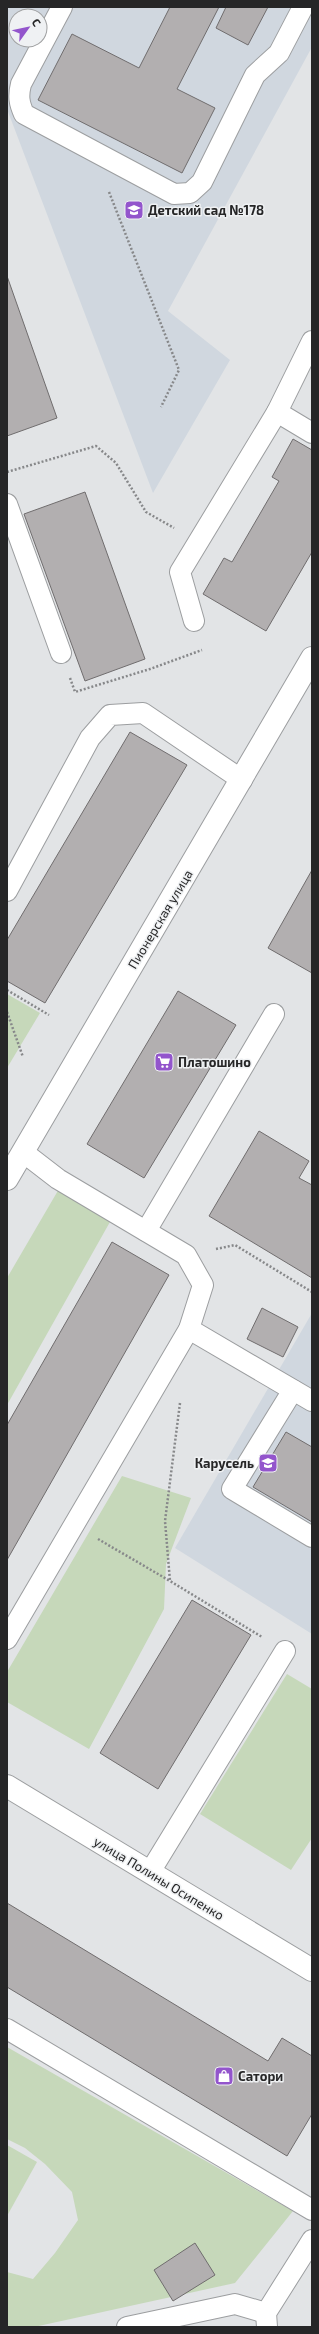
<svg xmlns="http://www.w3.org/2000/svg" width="319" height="2334" viewBox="0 0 319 2334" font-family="'Exo 2',sans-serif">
<rect width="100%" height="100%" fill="#e2e4e6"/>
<g fill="#d0d7df" fill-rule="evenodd">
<path d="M7 7H312V47L168 311 230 360 153 493 7 109ZM16 16H40V40H16Z"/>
<polygon points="312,1313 312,1634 175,1548"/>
</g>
<g fill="#c6d8ba">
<polygon points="7,994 40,1013 7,1068"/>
<polygon points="63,1182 115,1213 7,1405 7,1278"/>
<polygon points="122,1476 191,1498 166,1564 164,1609 89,1749 7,1702 7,1672"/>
<polygon points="287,1674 312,1689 312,1838 291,1870 200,1814"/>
<polygon points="7,2047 293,2211 235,2283 34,2327 7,2327 7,2272 33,2279 55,2253 78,2220 72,2192 45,2164 25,2148 7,2139"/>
<polygon points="7,2145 37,2162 7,2216"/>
</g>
<g fill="#b2afb0" stroke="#706d6e">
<polygon points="170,7 219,7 177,89 215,108 182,173 38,100 72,34 139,68"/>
<polygon points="226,7 268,7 248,45 216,28"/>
<polygon points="7,276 57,418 7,436"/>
<polygon points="293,439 312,450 312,552 266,631 203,594 224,558 232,562 279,481 272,477"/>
<polygon points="85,492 145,659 85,681 24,514"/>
<polygon points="130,732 187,765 45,1003 7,981 7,940"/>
<polygon points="312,870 312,973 268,948"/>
<polygon points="178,991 236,1025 144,1178 87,1144"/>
<polygon points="259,1131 309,1161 299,1178 312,1185 312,1278 209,1216"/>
<polygon points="112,1242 169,1275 7,1560 7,1425"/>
<polygon points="262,1308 298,1327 283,1357 247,1339"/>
<polygon points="286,1432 312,1447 312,1522 253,1487"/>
<polygon points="192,1600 251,1635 158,1789 100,1753"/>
<polygon points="7,1903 268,2061 282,2038 312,2056 312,2114 287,2156 7,1987"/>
<polygon points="195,2243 215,2275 173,2301 154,2270"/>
</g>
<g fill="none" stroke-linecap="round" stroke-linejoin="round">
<g stroke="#9c9ea0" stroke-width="22">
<g id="service">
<path d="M62 7 21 84C18 96 19 103 24 114L174 194 190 193 202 182 255 75 279 53 303 7"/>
<polyline points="277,412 312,341"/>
<polyline points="7,504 61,653"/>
<polyline points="194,621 180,572 277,412 312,433"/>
<polyline points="7,891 90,738 110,715 143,713 242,780"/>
<polyline points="146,1231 274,1014"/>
<polyline points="189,1329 312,1401"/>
<polyline points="293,1390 232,1489 312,1537"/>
<polyline points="7,1639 189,1329 203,1285 186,1255 58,1179 23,1152"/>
<polyline points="150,1872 285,1651"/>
<polyline points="7,2029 312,2210"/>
<polyline points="127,2327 235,2304 266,2313"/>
<polyline points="267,2327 266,2313 312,2240"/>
</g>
</g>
<g stroke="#9c9ea0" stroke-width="24">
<g id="minor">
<polyline points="7,1179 312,658"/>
<polyline points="7,1786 312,1970"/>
</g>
</g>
<g stroke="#87888a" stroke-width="2.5" stroke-dasharray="2 2" stroke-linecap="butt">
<polyline points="109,192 179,370 161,407"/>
<polyline points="7,472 96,446 116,463 146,512 174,528"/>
<polyline points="70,678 75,692 150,669 202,650"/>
<polyline points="7,990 49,1015"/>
<polyline points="7,1012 23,1057"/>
<polyline points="216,1249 235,1245 312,1292"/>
<polyline points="180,1403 165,1521 170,1581 262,1637"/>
<polyline points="98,1539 170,1581"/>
</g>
<use href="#service" stroke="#fff" stroke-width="20"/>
<use href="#minor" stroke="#fff" stroke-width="22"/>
</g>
<defs>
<g id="school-square" transform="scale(1)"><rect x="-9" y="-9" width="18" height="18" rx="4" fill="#9355cc" stroke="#eff1f3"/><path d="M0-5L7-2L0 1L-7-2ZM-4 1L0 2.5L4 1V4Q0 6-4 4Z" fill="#fff"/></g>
<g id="supermarket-square" transform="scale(1)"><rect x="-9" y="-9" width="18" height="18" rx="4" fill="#9355cc" stroke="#eff1f3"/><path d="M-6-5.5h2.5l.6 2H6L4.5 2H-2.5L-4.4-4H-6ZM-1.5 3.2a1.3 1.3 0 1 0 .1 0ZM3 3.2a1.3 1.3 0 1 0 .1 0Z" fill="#fff"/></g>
<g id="shop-square" transform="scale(1)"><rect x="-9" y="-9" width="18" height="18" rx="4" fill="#9355cc" stroke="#eff1f3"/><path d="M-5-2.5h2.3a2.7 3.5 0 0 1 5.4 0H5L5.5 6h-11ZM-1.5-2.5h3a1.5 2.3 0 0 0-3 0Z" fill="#fff"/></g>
</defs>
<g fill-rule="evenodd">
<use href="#school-square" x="134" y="210"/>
<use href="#supermarket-square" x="164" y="1062"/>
<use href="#school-square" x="268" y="1463"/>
<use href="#shop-square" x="224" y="2076"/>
</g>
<g text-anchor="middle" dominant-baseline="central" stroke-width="3" stroke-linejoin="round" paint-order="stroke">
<g font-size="13" font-weight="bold" fill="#262627" stroke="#eff1f3" text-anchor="start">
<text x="148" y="210">Детский сад №178</text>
<text x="178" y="1062">Платошино</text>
<text x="254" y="1463" text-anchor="end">Карусель</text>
<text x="238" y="2076">Сатори</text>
</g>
<g font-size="13" fill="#262627" stroke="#eff1f3">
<text transform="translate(160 919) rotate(-59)">Пионерская улица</text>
<text transform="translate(159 1878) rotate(31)">улица Полины Осипенко</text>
</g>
</g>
<rect width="319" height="2334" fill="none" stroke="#262627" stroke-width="16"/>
<g transform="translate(28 28) rotate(57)"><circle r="19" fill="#eff1f3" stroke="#9fa0a1"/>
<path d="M0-3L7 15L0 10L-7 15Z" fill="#9355cc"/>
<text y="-6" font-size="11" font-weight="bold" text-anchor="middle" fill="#262627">С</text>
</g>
</svg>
